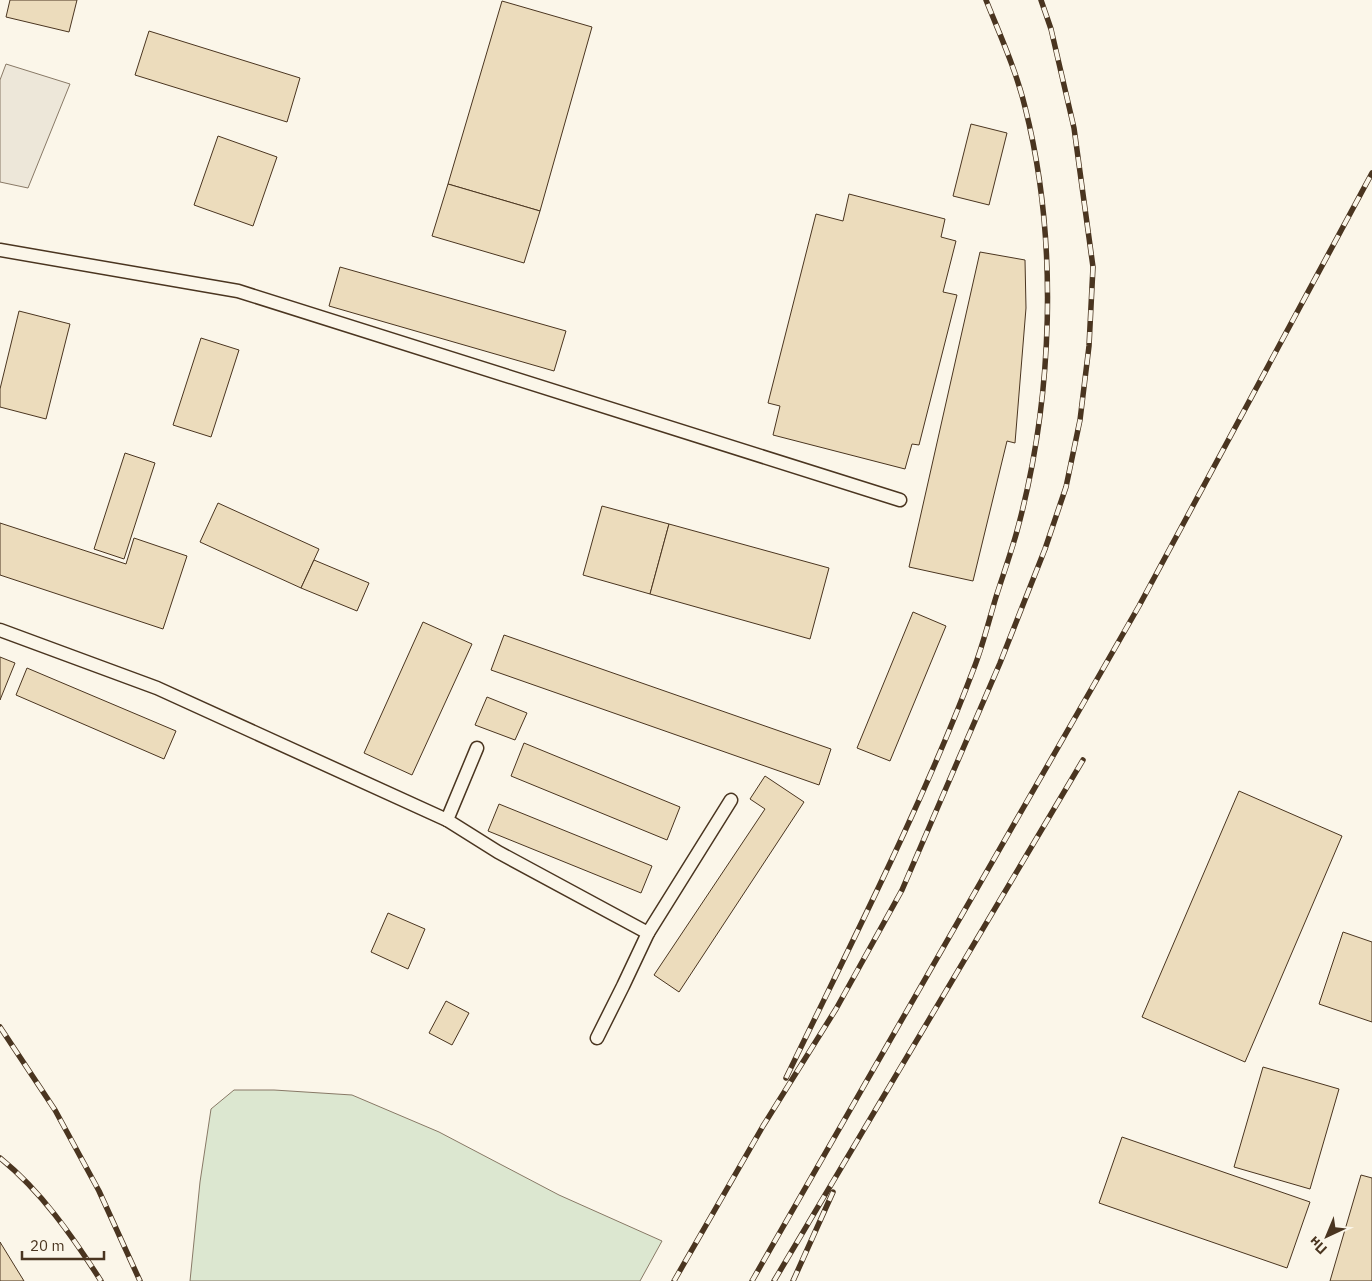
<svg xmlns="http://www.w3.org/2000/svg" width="1372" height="1281" viewBox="0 0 1372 1281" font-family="'IBM Plex Sans',sans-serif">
<rect width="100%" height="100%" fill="#fbf6e9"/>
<polygon fill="#dce7d0" stroke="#887966" points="234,1090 274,1090 352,1095 439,1132 559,1195 662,1241 640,1281 190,1281 200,1182 211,1109"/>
<polygon fill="#ede7d9" stroke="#887966" points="6,64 70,84 28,188 0,182 0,80"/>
<g fill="#ecdcbc" stroke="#4a3520">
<polygon points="10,0 77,0 69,32 6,17"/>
<polygon points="502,1 592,27 540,211 448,184"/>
<polygon points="149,31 300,78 287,122 135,75"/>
<polygon points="971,124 1007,133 989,205 953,196"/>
<polygon points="218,136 277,157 253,226 194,205"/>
<polygon points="448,184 540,211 524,263 432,236"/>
<polygon points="849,194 945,219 941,237 956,241 943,292 957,295 919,445 912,444 905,469 773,435 780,406 768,403 816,214 843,221"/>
<polygon points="980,252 1025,260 1026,308 1015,443 1007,441 973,581 909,567"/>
<polygon points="340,267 566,331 554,371 329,306"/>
<polygon points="19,311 70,324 46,419 0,407 0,389"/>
<polygon points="201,338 239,350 211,437 173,425"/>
<polygon points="125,453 155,463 124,559 94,549"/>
<polygon points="218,503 319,549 301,588 200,542"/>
<polygon points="602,506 669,524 650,594 583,575"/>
<polygon points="0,523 126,564 134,538 187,556 163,629 0,575"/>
<polygon points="669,524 829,568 810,639 650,594"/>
<polygon points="314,560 369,583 357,611 301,588"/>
<polygon points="913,612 946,626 890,761 857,748"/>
<polygon points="423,622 472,644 412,775 364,753"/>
<polygon points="504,635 831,749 819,785 491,670"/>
<polygon points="0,657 15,663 0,700"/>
<polygon points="27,668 176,731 164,759 16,695"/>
<polygon points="487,697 527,713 515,740 475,725"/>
<polygon points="524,743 680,807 667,840 511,776"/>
<polygon points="765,776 804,802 679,992 654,975 765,809 750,799"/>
<polygon points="1239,791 1342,836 1245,1062 1142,1017"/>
<polygon points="499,804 652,866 641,893 488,831"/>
<polygon points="388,913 425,929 408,969 371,952"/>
<polygon points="1343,932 1372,942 1372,1022 1319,1004"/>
<polygon points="446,1001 469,1013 452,1045 429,1033"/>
<polygon points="1263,1067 1339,1089 1310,1189 1234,1167"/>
<polygon points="1122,1137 1310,1202 1287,1268 1099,1203"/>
<polygon points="1361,1175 1372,1178 1372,1281 1330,1281"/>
<polygon points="0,1242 24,1281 0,1281"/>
</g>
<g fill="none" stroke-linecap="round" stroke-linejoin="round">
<g stroke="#4a3520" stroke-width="15">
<g id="lane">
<polyline points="0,250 238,291 900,500"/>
<polyline points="0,630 157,688 447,820"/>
<polyline points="477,748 447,820 498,852 648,933 731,800"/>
<polyline points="597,1038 623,986 648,933"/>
</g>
</g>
<use href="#lane" stroke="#fbf6e9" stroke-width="12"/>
<g stroke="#4a3520" stroke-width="5.5">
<g id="rail">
<polyline points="0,1027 55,1110 99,1191 140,1281"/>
<path d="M786 1078C851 943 921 808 974 668 983 645 989 620 996 597 1003 575 1011 553 1017 531 1053 399 1059 241 1025 107 1016 70 1000 35 986 0"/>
<path d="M0 1158C41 1191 73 1237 101 1281"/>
<polyline points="674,1281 763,1126 836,1009 902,890 1000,663 1045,549 1066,487 1080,420 1089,346 1093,267 1074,128 1051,29 1041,0"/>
<polyline points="752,1281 1139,606 1372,173"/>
<polyline points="774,1281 1083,760"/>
<polyline points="793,1281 833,1192"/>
</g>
</g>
<use href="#rail" stroke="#fbf6e9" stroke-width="4" stroke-dasharray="11" stroke-linecap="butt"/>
</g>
<g transform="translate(1327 1236) rotate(224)" stroke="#fbf6e9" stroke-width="4" paint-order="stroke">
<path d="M0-4L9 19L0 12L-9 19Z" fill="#4a3520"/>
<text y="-8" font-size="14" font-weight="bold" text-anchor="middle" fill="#4a3520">Пн</text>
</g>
<path d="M22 1251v8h82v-8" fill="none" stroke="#4a3520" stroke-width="2.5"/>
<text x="30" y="1251" font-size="15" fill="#4a3520" stroke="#fbf6e9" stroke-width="4" paint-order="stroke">20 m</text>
</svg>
